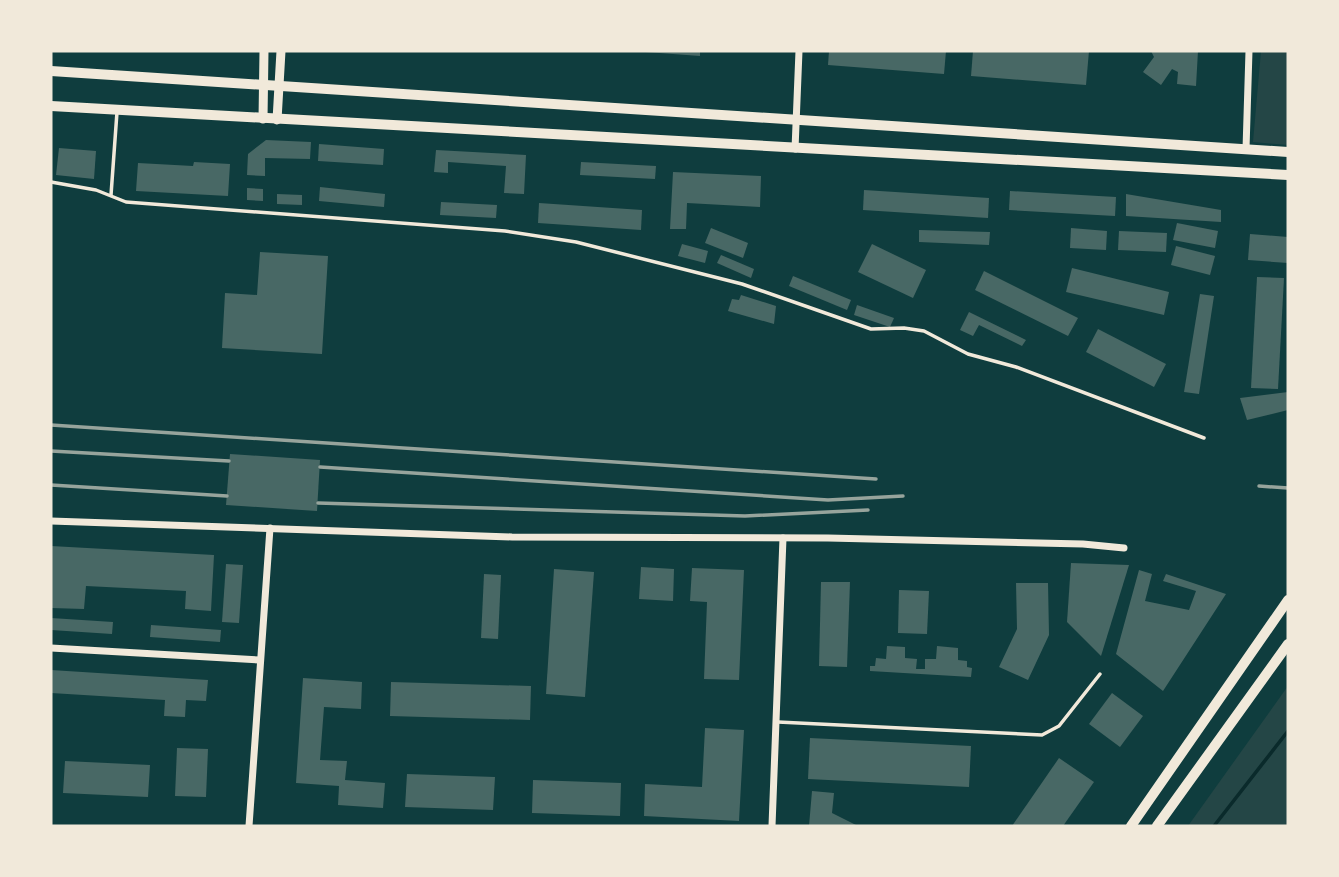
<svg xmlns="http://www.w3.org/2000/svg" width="1339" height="877" viewBox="0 0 1339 877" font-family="'Varela Round',sans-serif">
<rect width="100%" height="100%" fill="#0f3d3e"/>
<g fill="#244646">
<polygon points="1261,51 1288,51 1288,145 1253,142"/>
<polygon points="1288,686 1288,826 1188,826"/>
</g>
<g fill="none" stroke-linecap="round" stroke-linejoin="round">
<polyline stroke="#0a2a2b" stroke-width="3.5" points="1214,826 1288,731"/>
</g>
<g fill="#486865">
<polygon points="632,51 700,51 700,56"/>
<polygon points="829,51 946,51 944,74 828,65"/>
<polygon points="973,51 1089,51 1086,85 971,76"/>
<polygon points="1151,51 1198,51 1196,86 1177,84 1178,72 1172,69 1161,85 1143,72 1154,57"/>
<polygon points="266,140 311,142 310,159 265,158 265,176 247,175 248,154"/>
<polygon points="319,144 384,149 383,165 318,161"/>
<polygon points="59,148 96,151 94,179 56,175"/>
<polygon points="436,150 526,155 524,194 504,193 506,166 448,162 448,173 434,172"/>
<polygon points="194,162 230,164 228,196 136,191 138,163 193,166"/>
<polygon points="581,162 656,166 655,179 580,175"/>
<polygon points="673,172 761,176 760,207 687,203 686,229 670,229"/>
<polygon points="320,187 385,194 384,207 319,201"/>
<polygon points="247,188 263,189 263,201 247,200"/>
<polygon points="864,190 989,198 988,218 863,210"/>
<polygon points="1010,191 1116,197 1115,216 1009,210"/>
<polygon points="277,194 302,195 302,205 277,204"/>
<polygon points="1126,194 1221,210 1221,222 1126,216"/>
<polygon points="441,202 497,205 496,218 440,215"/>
<polygon points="539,203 642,210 641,230 538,223"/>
<polygon points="1177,223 1218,231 1215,248 1173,240"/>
<polygon points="711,228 748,243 743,258 705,243"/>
<polygon points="1071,228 1107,231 1106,250 1070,248"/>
<polygon points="919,230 990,232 989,245 919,242"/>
<polygon points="1119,231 1167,233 1166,252 1118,250"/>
<polygon points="1250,234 1288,237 1288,263 1248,260"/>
<polygon points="682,244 708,251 705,263 678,256"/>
<polygon points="872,244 926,270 913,298 858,272"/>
<polygon points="1176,246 1215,256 1210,275 1171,265"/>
<polygon points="260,252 328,256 322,354 222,348 225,293 257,295"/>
<polygon points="721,255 754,269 751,278 717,263"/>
<polygon points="1072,268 1169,292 1164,315 1066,292"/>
<polygon points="984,271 1078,318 1068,336 975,290"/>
<polygon points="793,276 851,300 847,310 789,286"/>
<polygon points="1257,277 1284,278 1278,389 1251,388"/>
<polygon points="1200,294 1214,296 1199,394 1184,392"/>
<polygon points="741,295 776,306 774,324 728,311 732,299 739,300"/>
<polygon points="857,305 894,318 890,327 854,315"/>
<polygon points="969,312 1026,340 1022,346 979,325 973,336 960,330"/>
<polygon points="1098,329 1166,364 1154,387 1086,352"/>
<polygon points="1288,392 1288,410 1247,420 1240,398"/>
<polygon points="230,454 320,460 317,511 226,505"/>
<polygon points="51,546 214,555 211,611 185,609 186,591 86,586 84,609 51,608"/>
<polygon points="1071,563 1129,565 1101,656 1067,622"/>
<polygon points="226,564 243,565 239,623 222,622"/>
<polygon points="641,567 674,569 673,601 639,599"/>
<polygon points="692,568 744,570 739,680 704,679 707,602 690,601"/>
<polygon points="554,569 594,572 585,697 546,694"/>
<polygon points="1139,570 1152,574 1145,601 1189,610 1196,591 1163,581 1166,574 1226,594 1163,691 1116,654"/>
<polygon points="484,574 501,575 498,639 481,638"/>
<polygon points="821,582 850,582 847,667 819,666"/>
<polygon points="1016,583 1048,583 1049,635 1028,680 999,667 1017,629"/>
<polygon points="899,590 929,591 927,634 898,633"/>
<polygon points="51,618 113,622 112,634 51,630"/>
<polygon points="151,625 221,630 220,642 150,637"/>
<polygon points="887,646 905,647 905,658 917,659 916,669 925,669 925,659 936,659 937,646 958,648 958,660 967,661 967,667 972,668 971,677 870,671 870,666 875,666 876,658 886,659"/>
<polygon points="51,670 208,680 206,701 186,700 185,717 164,716 165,700 51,693"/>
<polygon points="303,678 362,682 361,709 324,707 320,760 347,761 345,780 385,783 383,808 338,805 339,786 296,783"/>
<polygon points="391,682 531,686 530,720 390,716"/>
<polygon points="1112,693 1143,716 1120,747 1089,724"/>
<polygon points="705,728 744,730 739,821 644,816 645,784 702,787"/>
<polygon points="810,738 971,746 969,787 808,779"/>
<polygon points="177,748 208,749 206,797 175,796"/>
<polygon points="1059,758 1094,782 1063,826 1012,826"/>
<polygon points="65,761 150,765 148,797 63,793"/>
<polygon points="407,774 495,777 493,810 405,807"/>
<polygon points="533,780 621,783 620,816 532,813"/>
<polygon points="812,791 834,793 832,813 858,826 809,826"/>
</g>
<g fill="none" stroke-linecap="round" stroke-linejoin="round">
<g stroke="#f1e9da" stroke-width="3.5">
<polyline points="51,182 96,190 126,202 505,231 576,242 742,284 871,329 904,328 924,331 968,354 1016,367 1204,438"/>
<polyline points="111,195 117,112"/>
<polyline points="778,722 1042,735 1059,726 1100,674"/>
</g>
<g stroke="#f1e9da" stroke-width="7">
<polyline points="795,149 799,51"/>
<polyline points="1246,149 1249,51"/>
<polyline points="51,521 512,537 828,538 1083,544 1124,548"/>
<polyline points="51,648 260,660"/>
<polyline points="249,826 270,528"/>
<polyline points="772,826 783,538"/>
</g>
<g stroke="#f1e9da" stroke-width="9">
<polyline points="263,119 264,51"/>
<polyline points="277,120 281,51"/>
</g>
<g stroke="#f1e9da" stroke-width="10">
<polyline points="51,71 1288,152"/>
<polyline points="51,106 1288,175"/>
</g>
<g stroke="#f1e9da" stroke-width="10">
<polyline points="1131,826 1288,600"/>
<polyline points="1157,826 1288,644"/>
</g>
<g stroke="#97a49c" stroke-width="3.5">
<polyline points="51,425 876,479"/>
<polyline points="51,451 229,461"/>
<polyline points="320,467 828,500 903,496"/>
<polyline points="51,485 227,496"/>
<polyline points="1259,486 1288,488"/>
<polyline points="318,503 745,516 868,510"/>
</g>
</g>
<rect width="1339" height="877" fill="none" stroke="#f1e9da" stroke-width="105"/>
</svg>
